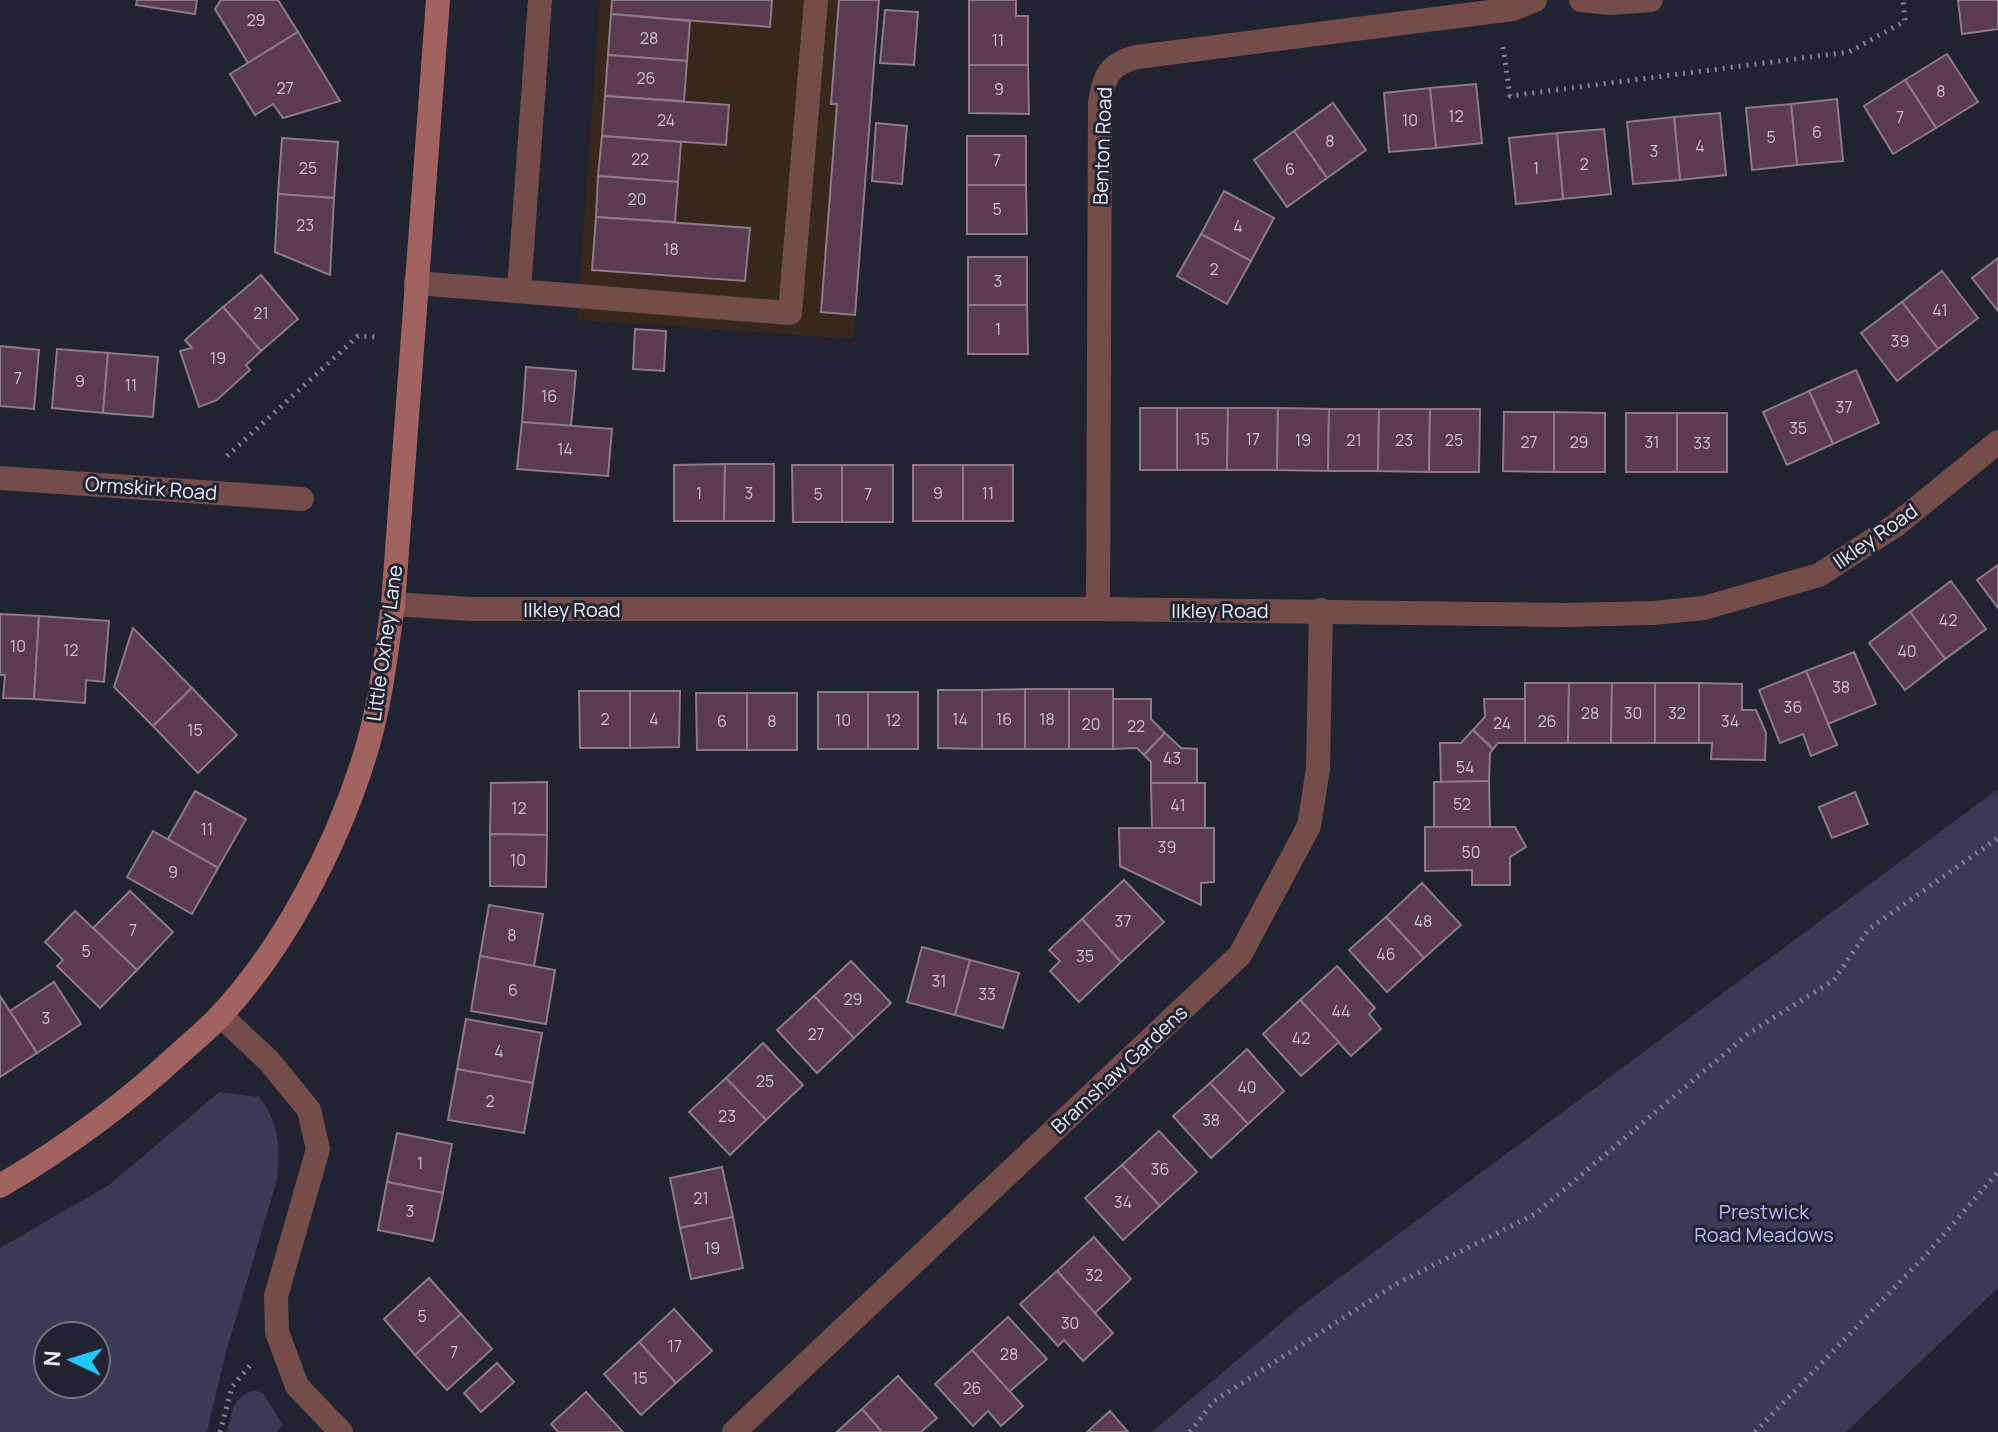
<svg xmlns="http://www.w3.org/2000/svg" width="1998" height="1432" viewBox="0 0 1998 1432" font-family="Manrope,sans-serif">
<rect width="100%" height="100%" fill="#212232"/>
<polygon fill="#37271c" points="600,0 879,0 854,339 577,320"/>
<g fill="#393a55" fill-rule="evenodd">
<polygon points="1998,789 1998,1288 1846,1432 1152,1432 1300,1307"/>
<path d="M219 1092 259 1097C280 1124 281 1150 276 1183L226 1352 207 1432H0V1248L109 1185ZM48 1336H96V1384H48Z"/>
<path d="M256 1391 263 1393 283 1425 276 1432H227C232 1413 233 1393 256 1391Z"/>
</g>
<g fill="#5c3b52" stroke="#8d7a87" stroke-width="2">
<polygon points="137,0 197,0 195,14 136,5"/>
<polygon points="221,0 278,0 298,32 248,63 215,9"/>
<polygon points="612,0 772,0 770,27 611,14"/>
<polygon points="839,0 879,0 855,315 821,312 837,104 831,104"/>
<polygon points="969,0 1016,0 1016,16 1028,16 1028,65 969,65"/>
<polygon points="1958,0 1998,0 1998,29 1962,34"/>
<polygon points="885,10 918,12 914,65 880,63"/>
<polygon points="611,14 690,21 687,61 608,55"/>
<polygon points="298,32 340,101 283,118 273,104 255,115 230,74"/>
<polygon points="1947,54 1978,102 1936,128 1905,80"/>
<polygon points="608,55 687,61 684,101 605,96"/>
<polygon points="969,65 1028,65 1029,114 969,113"/>
<polygon points="1905,80 1936,128 1893,154 1864,106"/>
<polygon points="1476,84 1482,143 1436,148 1430,88"/>
<polygon points="1430,88 1436,148 1389,152 1384,93"/>
<polygon points="605,96 729,105 726,145 602,136"/>
<polygon points="1837,99 1843,161 1797,165 1791,104"/>
<polygon points="1333,103 1366,150 1327,178 1294,131"/>
<polygon points="1791,104 1797,165 1752,170 1746,108"/>
<polygon points="1720,113 1726,175 1680,180 1674,117"/>
<polygon points="1674,117 1680,180 1633,184 1627,122"/>
<polygon points="876,123 907,126 902,184 872,181"/>
<polygon points="1604,129 1611,194 1563,199 1557,133"/>
<polygon points="1294,131 1327,178 1287,207 1254,160"/>
<polygon points="1557,133 1563,199 1516,204 1509,138"/>
<polygon points="602,136 681,142 678,182 598,176"/>
<rect x="967" y="136" width="59" height="49"/>
<polygon points="282,138 338,142 334,198 278,194"/>
<polygon points="598,176 678,182 675,222 596,217"/>
<polygon points="967,185 1026,185 1027,234 967,234"/>
<polygon points="1224,191 1274,218 1251,261 1201,234"/>
<polygon points="278,194 334,198 330,275 275,252"/>
<polygon points="596,217 750,228 745,281 592,270"/>
<polygon points="1201,234 1251,261 1227,304 1177,276"/>
<rect x="968" y="257" width="59" height="48"/>
<polygon points="1998,258 1998,311 1972,278"/>
<polygon points="1942,271 1978,318 1938,349 1902,302"/>
<polygon points="261,275 298,319 261,351 223,307"/>
<polygon points="1902,302 1938,349 1897,381 1861,333"/>
<polygon points="968,305 1027,305 1028,354 968,354"/>
<polygon points="223,307 261,351 246,365 250,370 217,400 199,407 180,351 192,348 185,340"/>
<polygon points="635,329 666,331 664,371 633,369"/>
<polygon points="0,346 39,350 34,409 0,406"/>
<polygon points="57,349 108,353 103,413 52,408"/>
<polygon points="108,353 158,357 153,417 103,413"/>
<polygon points="526,367 576,371 571,426 522,422"/>
<polygon points="1856,370 1879,423 1833,444 1809,391"/>
<polygon points="1809,391 1833,444 1787,465 1763,412"/>
<rect x="1140" y="408" width="37" height="62"/>
<polygon points="1177,408 1228,408 1227,470 1177,470"/>
<polygon points="1228,408 1278,408 1277,470 1227,470"/>
<polygon points="1278,408 1329,409 1328,471 1277,470"/>
<polygon points="1329,409 1379,409 1378,471 1328,471"/>
<polygon points="1379,409 1430,409 1429,472 1378,471"/>
<polygon points="1430,409 1480,409 1479,472 1429,472"/>
<polygon points="1504,412 1554,412 1554,472 1503,471"/>
<polygon points="1554,412 1605,413 1605,472 1554,472"/>
<rect x="1626" y="413" width="51" height="59"/>
<rect x="1677" y="413" width="50" height="59"/>
<polygon points="522,422 612,429 608,476 517,469"/>
<polygon points="725,464 724,521 674,521 674,465"/>
<polygon points="725,464 774,464 774,521 724,521"/>
<polygon points="792,465 842,465 842,522 793,522"/>
<rect x="842" y="465" width="51" height="57"/>
<rect x="913" y="465" width="50" height="56"/>
<rect x="963" y="465" width="50" height="56"/>
<polygon points="1998,565 1998,608 1977,580"/>
<polygon points="1951,581 1986,629 1945,659 1910,612"/>
<polygon points="1910,612 1945,659 1905,690 1869,643"/>
<polygon points="0,614 39,616 34,699 3,698 5,675 0,675"/>
<polygon points="39,616 109,621 104,682 86,680 85,703 34,699"/>
<polygon points="133,628 192,688 153,726 114,687"/>
<polygon points="1854,652 1876,704 1828,724 1806,671"/>
<polygon points="1806,671 1837,745 1811,756 1803,734 1780,743 1759,690"/>
<polygon points="1525,683 1569,683 1568,743 1525,743"/>
<polygon points="1569,683 1612,683 1611,743 1568,743"/>
<polygon points="1612,683 1655,683 1655,743 1611,743"/>
<rect x="1655" y="683" width="44" height="60"/>
<polygon points="1699,683 1742,684 1742,710 1756,710 1766,733 1765,760 1711,759 1712,743 1699,743"/>
<polygon points="192,688 237,735 198,773 153,726"/>
<polygon points="1025,689 1025,749 982,749 982,690"/>
<rect x="1025" y="689" width="44" height="60"/>
<rect x="1069" y="689" width="44" height="60"/>
<polygon points="938,690 982,690 982,749 938,748"/>
<polygon points="579,691 630,691 630,748 580,748"/>
<polygon points="630,691 680,691 679,747 630,748"/>
<rect x="818" y="692" width="50" height="57"/>
<rect x="868" y="692" width="50" height="57"/>
<polygon points="696,693 747,693 747,750 697,750"/>
<rect x="747" y="693" width="50" height="57"/>
<polygon points="1113,699 1151,699 1151,719 1165,733 1144,755 1137,748 1113,749"/>
<polygon points="1484,699 1525,699 1525,743 1498,743 1493,749 1473,730 1485,717"/>
<polygon points="1473,730 1493,749 1490,753 1489,781 1441,782 1440,743 1461,743"/>
<polygon points="1165,733 1181,748 1197,749 1197,783 1151,783 1151,762 1144,755"/>
<polygon points="1489,781 1490,827 1434,827 1434,782"/>
<polygon points="547,782 547,835 490,834 491,783"/>
<polygon points="1151,783 1205,783 1205,828 1152,828"/>
<polygon points="195,791 246,819 218,868 168,839"/>
<polygon points="1855,792 1868,824 1832,838 1819,807"/>
<polygon points="1425,827 1515,827 1526,847 1510,857 1510,885 1472,885 1472,870 1425,871"/>
<polygon points="1119,828 1214,828 1214,882 1201,883 1201,905 1120,866"/>
<polygon points="153,831 218,868 192,914 127,877"/>
<polygon points="490,834 547,835 546,887 490,886"/>
<polygon points="1124,880 1164,922 1121,962 1082,919"/>
<polygon points="1422,883 1461,925 1424,958 1386,917"/>
<polygon points="130,891 173,932 137,970 93,928"/>
<polygon points="489,905 543,914 534,966 480,956"/>
<polygon points="75,911 137,970 100,1008 57,966 63,960 45,942"/>
<polygon points="1386,917 1424,958 1387,992 1349,950"/>
<polygon points="1082,919 1121,962 1079,1002 1050,971 1060,961 1049,950"/>
<polygon points="922,947 970,960 955,1015 907,1002"/>
<polygon points="480,956 555,970 546,1024 471,1011"/>
<polygon points="970,960 1019,973 1003,1028 955,1015"/>
<polygon points="851,961 891,1003 854,1038 814,996"/>
<polygon points="1337,966 1375,1008 1369,1014 1381,1029 1351,1056 1300,1000"/>
<polygon points="54,982 81,1024 37,1053 10,1011"/>
<polygon points="0,996 37,1053 0,1077"/>
<polygon points="814,996 854,1038 817,1073 777,1030"/>
<polygon points="1300,1000 1339,1042 1301,1076 1263,1034"/>
<polygon points="466,1019 542,1033 533,1083 457,1069"/>
<polygon points="763,1043 803,1085 766,1120 726,1078"/>
<polygon points="1247,1049 1284,1091 1248,1124 1210,1083"/>
<polygon points="457,1069 533,1083 524,1133 448,1120"/>
<polygon points="726,1078 766,1120 730,1155 689,1112"/>
<polygon points="1210,1083 1248,1124 1211,1158 1173,1116"/>
<polygon points="1159,1131 1197,1172 1160,1206 1122,1165"/>
<polygon points="397,1133 452,1144 443,1193 387,1182"/>
<polygon points="1122,1165 1160,1206 1123,1240 1085,1198"/>
<polygon points="722,1167 733,1217 680,1228 670,1178"/>
<polygon points="387,1182 443,1193 433,1241 378,1230"/>
<polygon points="733,1217 743,1268 691,1279 680,1228"/>
<polygon points="1094,1237 1131,1279 1095,1313 1057,1271"/>
<polygon points="1057,1271 1113,1333 1083,1361 1064,1340 1058,1346 1020,1304"/>
<polygon points="429,1278 461,1314 415,1355 384,1319"/>
<polygon points="674,1309 712,1351 676,1383 639,1342"/>
<polygon points="461,1314 492,1349 447,1390 415,1355"/>
<polygon points="1008,1317 1047,1359 1009,1392 972,1350"/>
<polygon points="639,1342 676,1383 641,1415 604,1374"/>
<polygon points="972,1350 1023,1406 1001,1426 988,1411 973,1426 935,1384"/>
<polygon points="497,1363 514,1382 481,1412 464,1393"/>
<polygon points="898,1376 937,1418 921,1432 882,1432 862,1409"/>
<polygon points="586,1392 623,1432 558,1432 551,1424"/>
<polygon points="862,1409 882,1432 837,1432"/>
<polygon points="1110,1411 1128,1432 1087,1432"/>
</g>
<g fill="none" stroke-linecap="round" stroke-linejoin="round">
<g stroke="#848593" stroke-width="5" stroke-dasharray="2 6" stroke-linecap="butt">
<polyline points="1503,47 1510,96 1849,52 1905,21 1903,0"/>
<polyline points="227,456 358,336 378,337"/>
<polyline points="220,1432 232,1387 251,1364"/>
<polyline points="1190,1432 1214,1401 1396,1284 1535,1214 1749,1033 1834,980 1869,929 1998,838"/>
<polyline points="1755,1432 1925,1256 1998,1172"/>
</g>
<g stroke="#744d4b" stroke-width="24">
<polyline points="416,283 790,313 816,0"/>
<polyline points="519,290 540,0"/>
</g>
<g stroke="#744d4b" stroke-width="24">
<polyline points="1581,0 1611,3 1651,0"/>
<polyline points="0,478 302,499"/>
<polyline points="393,604 471,609 1098,609 1565,615 1653,613 1704,608 1819,575 1896,525 1998,442"/>
<path d="M1098 609 1100 102C1104 76 1109 64 1137 57L1513 9 1535 0"/>
<polyline points="221,1016 269,1061 309,1110 318,1149 276,1296 277,1332 297,1386 341,1432"/>
<polyline points="734,1432 1240,955 1309,826 1318,769 1321,610"/>
</g>
<path stroke="#a06360" stroke-width="24" d="M0 1186C65 1148 125 1104 180 1053 193 1041 208 1029 220 1016 284 948 336 847 364 758 380 708 386 655 393 604L438 0"/>
</g>
<g text-anchor="middle" dominant-baseline="central" stroke-width="6" stroke-linejoin="round" paint-order="stroke">
<g font-size="16" fill="#c9c1cf">
<text x="256" y="20">29</text>
<text x="649" y="38">28</text>
<text x="998" y="40">11</text>
<text x="646" y="78">26</text>
<text x="285" y="88">27</text>
<text x="999" y="89">9</text>
<text x="1941" y="91">8</text>
<text x="1456" y="116">12</text>
<text x="1900" y="117">7</text>
<text x="666" y="120">24</text>
<text x="1410" y="120">10</text>
<text x="1817" y="132">6</text>
<text x="1771" y="137">5</text>
<text x="1330" y="141">8</text>
<text x="1700" y="146">4</text>
<text x="1654" y="151">3</text>
<text x="640" y="159">22</text>
<text x="997" y="160">7</text>
<text x="1584" y="164">2</text>
<text x="308" y="168">25</text>
<text x="1536" y="168">1</text>
<text x="1290" y="169">6</text>
<text x="637" y="199">20</text>
<text x="997" y="209">5</text>
<text x="305" y="225">23</text>
<text x="1238" y="226">4</text>
<text x="671" y="249">18</text>
<text x="1214" y="269">2</text>
<text x="998" y="281">3</text>
<text x="1940" y="310">41</text>
<text x="261" y="313">21</text>
<text x="998" y="329">1</text>
<text x="1900" y="341">39</text>
<text x="218" y="358">19</text>
<text x="18" y="378">7</text>
<text x="80" y="381">9</text>
<text x="131" y="385">11</text>
<text x="549" y="396">16</text>
<text x="1844" y="407">37</text>
<text x="1798" y="428">35</text>
<text x="1202" y="439">15</text>
<text x="1253" y="439">17</text>
<text x="1303" y="440">19</text>
<text x="1354" y="440">21</text>
<text x="1404" y="440">23</text>
<text x="1454" y="440">25</text>
<text x="1529" y="442">27</text>
<text x="1579" y="442">29</text>
<text x="1652" y="442">31</text>
<text x="1702" y="443">33</text>
<text x="565" y="449">14</text>
<text x="699" y="493">1</text>
<text x="749" y="493">3</text>
<text x="938" y="493">9</text>
<text x="988" y="493">11</text>
<text x="818" y="494">5</text>
<text x="868" y="494">7</text>
<text x="1948" y="620">42</text>
<text x="18" y="646">10</text>
<text x="71" y="650">12</text>
<text x="1907" y="651">40</text>
<text x="1841" y="687">38</text>
<text x="1793" y="707">36</text>
<text x="1590" y="713">28</text>
<text x="1633" y="713">30</text>
<text x="1677" y="713">32</text>
<text x="605" y="719">2</text>
<text x="654" y="719">4</text>
<text x="960" y="719">14</text>
<text x="1004" y="719">16</text>
<text x="1047" y="719">18</text>
<text x="843" y="720">10</text>
<text x="893" y="720">12</text>
<text x="722" y="721">6</text>
<text x="772" y="721">8</text>
<text x="1547" y="721">26</text>
<text x="1730" y="721">34</text>
<text x="1502" y="723">24</text>
<text x="1091" y="724">20</text>
<text x="1136" y="726">22</text>
<text x="195" y="730">15</text>
<text x="1172" y="758">43</text>
<text x="1465" y="767">54</text>
<text x="1462" y="804">52</text>
<text x="1178" y="805">41</text>
<text x="519" y="808">12</text>
<text x="207" y="829">11</text>
<text x="1167" y="847">39</text>
<text x="1471" y="852">50</text>
<text x="518" y="860">10</text>
<text x="173" y="872">9</text>
<text x="1123" y="921">37</text>
<text x="1423" y="921">48</text>
<text x="133" y="930">7</text>
<text x="512" y="935">8</text>
<text x="86" y="951">5</text>
<text x="1386" y="954">46</text>
<text x="1085" y="956">35</text>
<text x="939" y="981">31</text>
<text x="513" y="990">6</text>
<text x="987" y="994">33</text>
<text x="853" y="999">29</text>
<text x="1341" y="1011">44</text>
<text x="46" y="1018">3</text>
<text x="816" y="1034">27</text>
<text x="1301" y="1038">42</text>
<text x="499" y="1051">4</text>
<text x="765" y="1081">25</text>
<text x="1247" y="1087">40</text>
<text x="490" y="1101">2</text>
<text x="727" y="1116">23</text>
<text x="1211" y="1120">38</text>
<text x="420" y="1163">1</text>
<text x="1160" y="1169">36</text>
<text x="701" y="1198">21</text>
<text x="1123" y="1202">34</text>
<text x="410" y="1211">3</text>
<text x="712" y="1248">19</text>
<text x="1094" y="1275">32</text>
<text x="422" y="1316">5</text>
<text x="1070" y="1323">30</text>
<text x="675" y="1346">17</text>
<text x="454" y="1352">7</text>
<text x="1009" y="1354">28</text>
<text x="640" y="1378">15</text>
<text x="972" y="1388">26</text>
</g>
<g font-size="20" fill="#edeef9" stroke="#212232">
<text transform="translate(1102 146) rotate(-88)">Benton Road</text>
<text transform="translate(151 488) rotate(4)">Ormskirk Road</text>
<text transform="translate(1875 536) rotate(-35)">Ilkley Road</text>
<text x="572" y="609">Ilkley Road</text>
<text x="1220" y="610">Ilkley Road</text>
<text transform="translate(384 643) rotate(-82)">Little Oxhey Lane</text>
<text transform="translate(1119 1069) rotate(-43)">Bramshaw Gardens</text>
</g>
<g font-size="20" fill="#b9bcfb" stroke="#212232">
<text x="1764" y="1211">Prestwick<tspan x="1764" dy="23">Road Meadows</tspan></text>
</g>
</g>
<g transform="translate(72 1360) rotate(274)"><circle r="38" fill="#212232" stroke="#737482" stroke-width="2"/>
<path d="M0-6L14 30L0 20L-14 30Z" fill="#21c9fd"/>
<text y="-12" font-size="22" font-weight="bold" text-anchor="middle" fill="#edeef9">N</text>
</g>
</svg>
